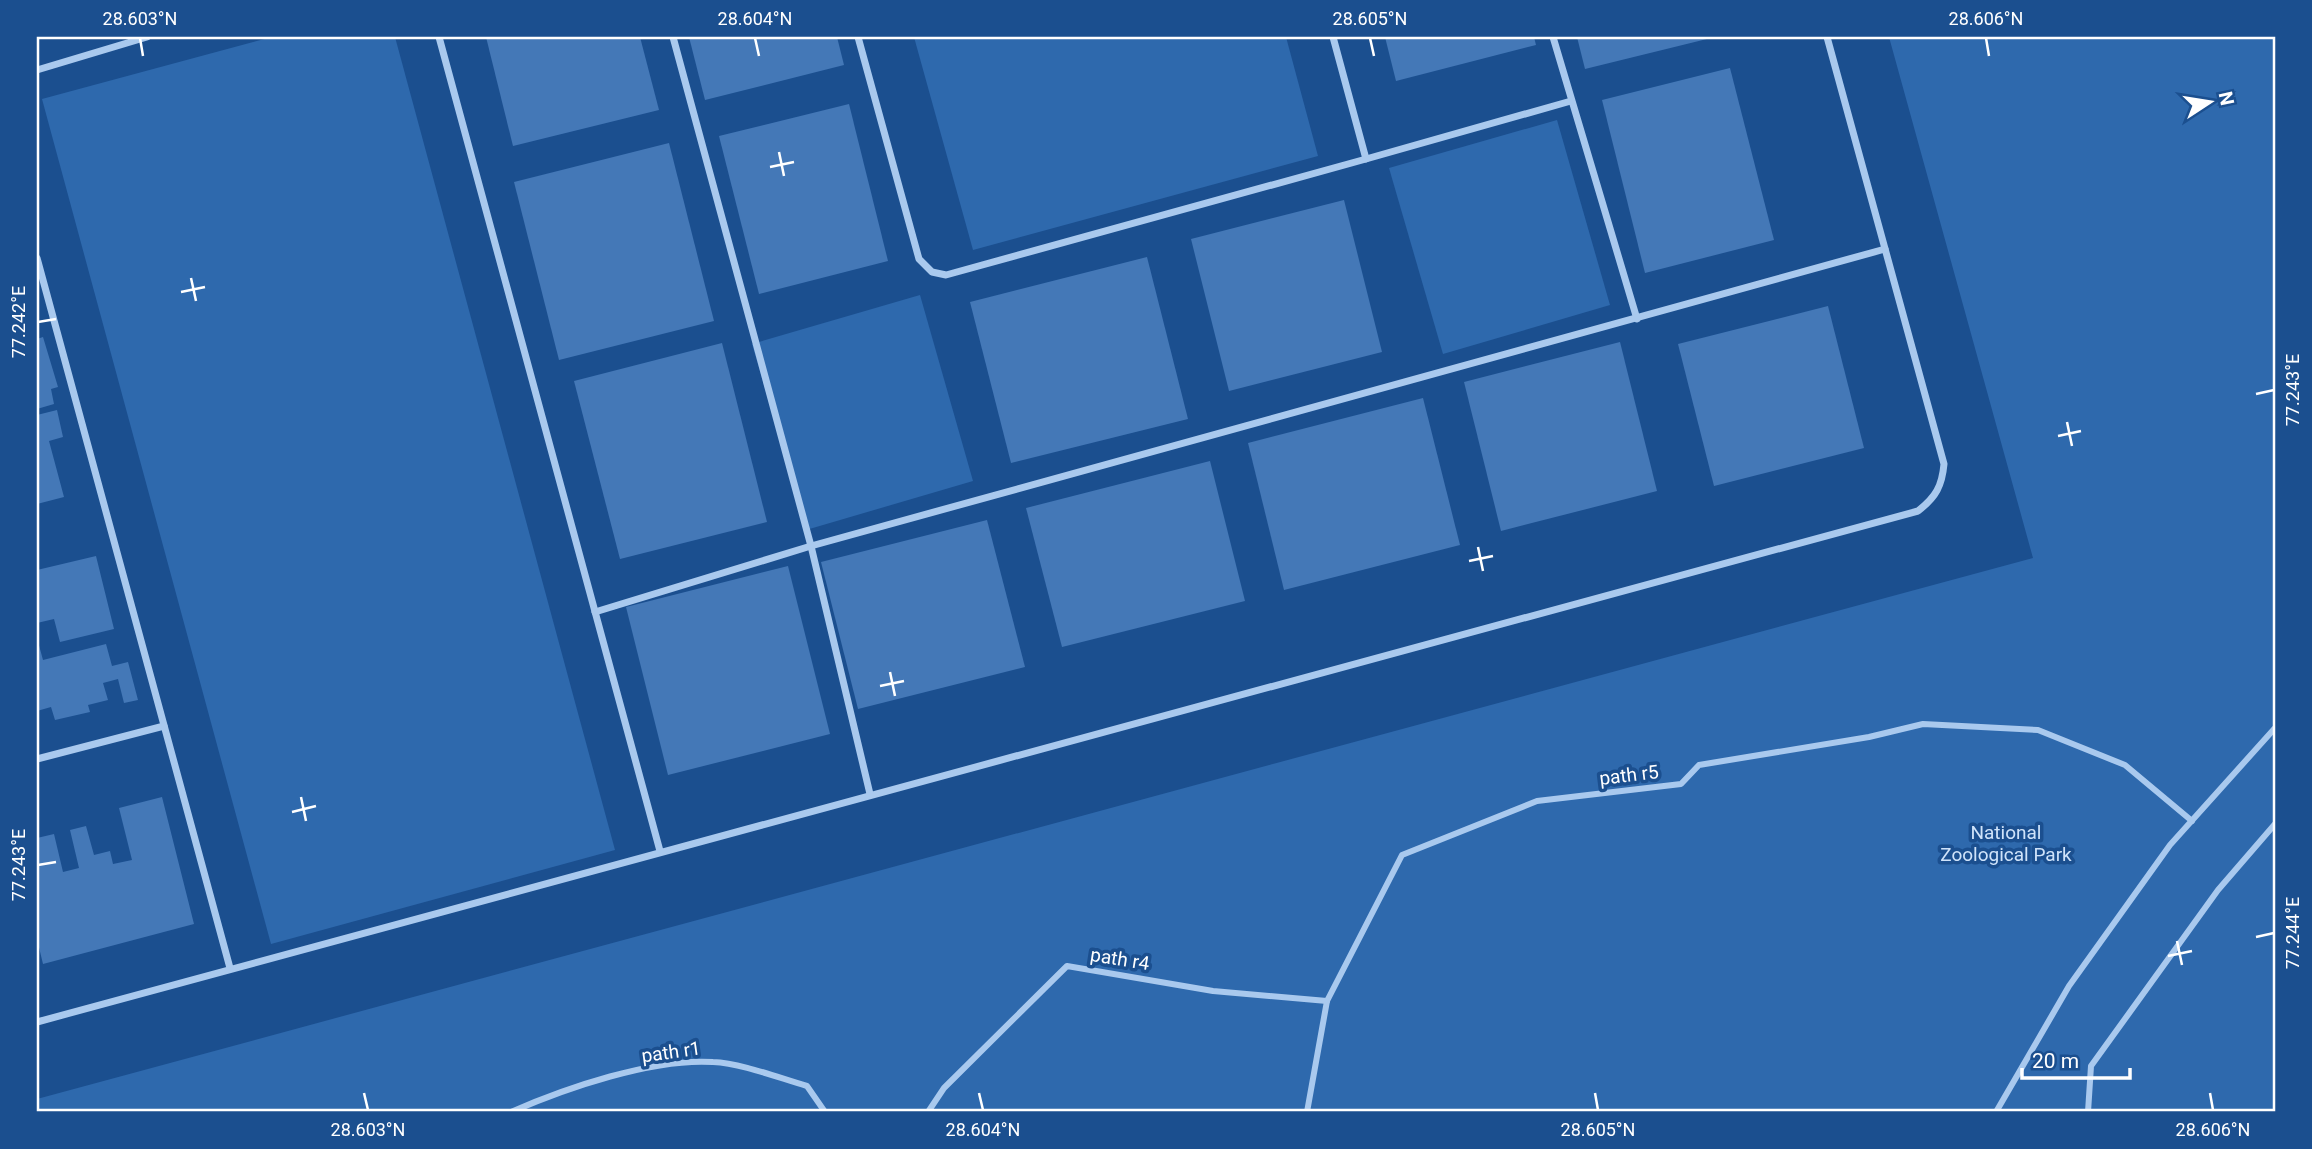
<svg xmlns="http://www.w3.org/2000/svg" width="2312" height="1149" viewBox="0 0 2312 1149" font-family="Roboto,sans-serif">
<rect width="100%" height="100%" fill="#1b4f8f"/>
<g fill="#2e69ad">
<polygon points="272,37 395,37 615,850 271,944 42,99"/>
<polygon points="914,37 1286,37 1318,156 973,250"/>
<polygon points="1889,37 2275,37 2275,1112 37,1112 37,1099 2033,558"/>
<polygon points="1557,120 1610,305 1443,354 1389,168"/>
<polygon points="920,295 973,481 806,530 752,344"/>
</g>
<g fill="#4478b7">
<polygon points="486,37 640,37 659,110 513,146"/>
<polygon points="689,37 837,37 844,65 705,100"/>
<polygon points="1385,37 1534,37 1536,45 1396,81"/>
<polygon points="1577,37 1710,37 1711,38 1585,69"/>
<polygon points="1730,68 1774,240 1645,273 1602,100"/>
<polygon points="849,104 888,261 759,294 719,136"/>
<polygon points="669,143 714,321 559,360 514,182"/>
<polygon points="1344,200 1382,352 1229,391 1191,239"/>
<polygon points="1147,257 1188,419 1011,463 970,302"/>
<polygon points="1828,306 1864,448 1714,486 1678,344"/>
<polygon points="43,337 58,387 51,389 54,404 37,409 37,339"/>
<polygon points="1620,342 1657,491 1501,531 1464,382"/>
<polygon points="722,343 767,522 620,559 574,381"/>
<polygon points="1423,398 1460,545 1284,590 1248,443"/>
<polygon points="57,410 63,437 49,441 64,497 37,504 37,415"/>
<polygon points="1210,461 1245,601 1062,647 1026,508"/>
<polygon points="987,520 1025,667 858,709 821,562"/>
<polygon points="96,556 114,629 60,642 54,619 37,623 37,570"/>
<polygon points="788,566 830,734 668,775 626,607"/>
<polygon points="37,638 43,660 106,644 112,666 128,662 138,700 124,703 118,679 103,683 108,700 88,705 90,712 55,720 51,707 37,711"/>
<polygon points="162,797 194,924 43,964 37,939 37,838 54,834 63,872 79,868 70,830 86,826 94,855 110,851 113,864 132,860 119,808"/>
</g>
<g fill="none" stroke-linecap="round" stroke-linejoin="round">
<g stroke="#a9c9ee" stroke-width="6">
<path d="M511 1112C566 1088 653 1058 713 1062 741 1063 779 1078 807 1086L825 1112"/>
<polyline points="928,1112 944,1088 1067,966 1213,991 1327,1001"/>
<polyline points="1307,1112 1327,1001 1402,855 1537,801 1681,784 1699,765 1869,737 1923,724 2038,730 2125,765 2192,821"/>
<polyline points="1996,1112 2069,986 2170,845 2275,728"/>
<polyline points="2088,1112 2091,1066 2218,890 2275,824"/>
</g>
<g stroke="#a9c9ee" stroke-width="7">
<polyline points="439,37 660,851"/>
<polyline points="673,37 811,546 870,794"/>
<polyline points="858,37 919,259 932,272 946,275 1366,159 1333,37"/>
<polyline points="1553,37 1637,319"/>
<polyline points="37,70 147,37"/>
<polyline points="1366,159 1571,101"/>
<polyline points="37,258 230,968"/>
<polyline points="595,612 811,546 1885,249"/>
<polyline points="37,759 164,726"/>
<path d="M37 1022 1918 511C1936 497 1942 486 1944 464L1827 37"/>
</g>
</g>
<path fill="none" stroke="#fff" stroke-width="2.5" d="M140 38 143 56M755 38 759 56M1370 38 1374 56M1986 38 1989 56M779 152 784 176M770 167 794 162M191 278 196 301M181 292 205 287M38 322 56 319M2256 394 2274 390M2067 422 2072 446M2058 436 2081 431M1478 547 1483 571M1469 561 1493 556M890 672 895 696M880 686 904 681M301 797 306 821M292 812 316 806M38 865 56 862M2256 937 2274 933M2177 941 2182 965M2168 956 2192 951M364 1093 368 1110M979 1093 983 1110M1595 1093 1598 1110M2210 1093 2213 1110"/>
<g text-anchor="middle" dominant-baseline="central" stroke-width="7" stroke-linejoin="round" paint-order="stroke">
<g font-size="19" fill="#fff" stroke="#1b4f8f">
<text transform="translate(1629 775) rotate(-7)">path r5</text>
<text transform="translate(1120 959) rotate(9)">path r4</text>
<text transform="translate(671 1052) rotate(-8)">path r1</text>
</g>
<g font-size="19" fill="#cfe3fa" stroke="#1b4f8f">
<text x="2006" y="832">National<tspan x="2006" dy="22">Zoological Park</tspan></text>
</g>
</g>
<rect width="2312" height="1149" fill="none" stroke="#1b4f8f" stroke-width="77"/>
<g transform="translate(2210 102) rotate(78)" stroke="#1b4f8f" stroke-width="5" paint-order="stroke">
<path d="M0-5L12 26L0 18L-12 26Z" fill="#ffffff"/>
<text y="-10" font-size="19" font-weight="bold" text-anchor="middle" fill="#ffffff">N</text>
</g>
<path d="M2022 1068v10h108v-10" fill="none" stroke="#ffffff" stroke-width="3.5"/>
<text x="2032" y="1068" font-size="21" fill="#ffffff" stroke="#1b4f8f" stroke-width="5" paint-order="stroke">20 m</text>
<rect x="38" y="38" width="2236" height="1072" fill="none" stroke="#fff" stroke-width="2.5"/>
<g font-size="18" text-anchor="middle" fill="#fff">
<text x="140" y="25">28.603°N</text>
<text x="755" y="25">28.604°N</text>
<text x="1370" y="25">28.605°N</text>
<text x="1986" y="25">28.606°N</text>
<text transform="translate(19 322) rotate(-90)" y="6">77.242°E</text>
<text transform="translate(2293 390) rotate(-90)" y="6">77.243°E</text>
<text transform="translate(19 865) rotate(-90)" y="6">77.243°E</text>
<text transform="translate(2293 933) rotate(-90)" y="6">77.244°E</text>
<text x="368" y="1136">28.603°N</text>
<text x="983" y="1136">28.604°N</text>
<text x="1598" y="1136">28.605°N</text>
<text x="2213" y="1136">28.606°N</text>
</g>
</svg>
